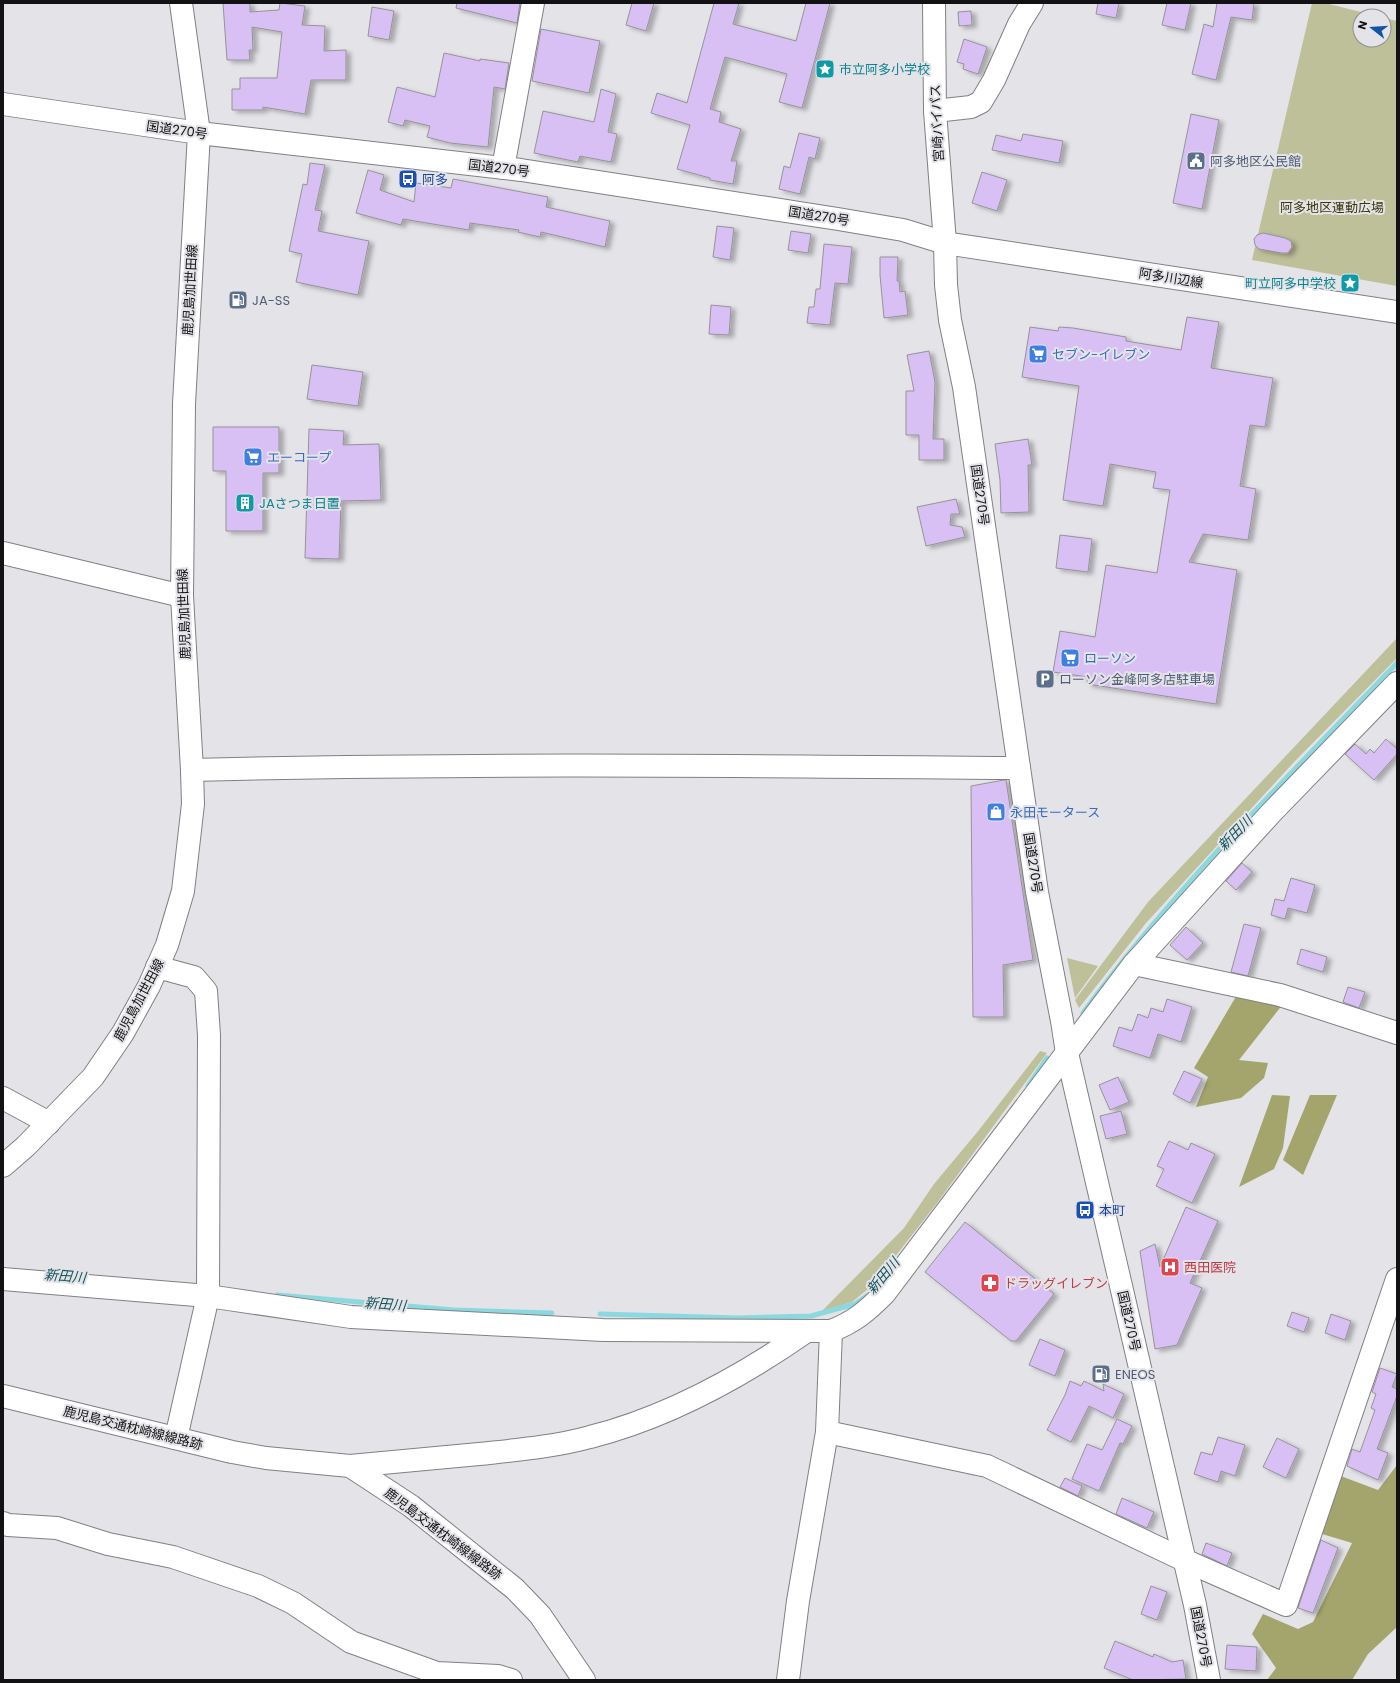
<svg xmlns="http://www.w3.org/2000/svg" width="1400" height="1683" viewBox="0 0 1400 1683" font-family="Poppins,'Noto Sans JP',sans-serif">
<defs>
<filter id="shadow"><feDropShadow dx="4.5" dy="2.5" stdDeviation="2" flood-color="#0004"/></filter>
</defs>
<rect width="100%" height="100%" fill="#e4e3e8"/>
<g fill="#bec09a">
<polygon points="1312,3 1325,3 1377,16 1360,16 1360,40 1384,40 1384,18 1397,21 1397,286 1252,260"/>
<polygon points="1397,638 1397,658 1295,761 1146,923 1079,1008 1075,1000 1148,902"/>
<polygon points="1067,958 1098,966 1075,998"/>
<polygon points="1040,1051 1047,1053 937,1203 873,1285 852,1302 822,1311 904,1228 934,1184 979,1130"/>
</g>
<g fill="#a3a56c">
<polygon points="1238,993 1283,1004 1239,1060 1268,1063 1264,1078 1241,1098 1196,1107 1208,1077 1194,1068"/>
<polygon points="1272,1095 1290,1096 1283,1148 1274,1169 1239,1187"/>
<polygon points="1310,1095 1337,1095 1303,1175 1283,1160"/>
<polygon points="1397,1465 1397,1627 1368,1654 1352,1680 1267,1680 1276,1668 1252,1634 1263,1614 1298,1629 1313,1622 1352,1543 1322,1534 1338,1475 1378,1490"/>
</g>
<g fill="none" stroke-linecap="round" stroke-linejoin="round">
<g stroke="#8bd8df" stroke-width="5">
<path d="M1083 1013C1176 886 1289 776 1397 663"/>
<polyline points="1028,1086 1047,1058"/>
<polyline points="277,1295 454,1310 552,1313"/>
<polyline points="600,1314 738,1318 811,1316 855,1304 868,1295"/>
</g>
</g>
<g fill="#d9c0f4" stroke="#959398" filter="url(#shadow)">
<polygon points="223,3 250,3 250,12 279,10 280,3 305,6 302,25 325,26 324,51 346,50 346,80 311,80 305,114 263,107 263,110 232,110 232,89 240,89 240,78 277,78 282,32 252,27 253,50 249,50 250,60 227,60"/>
<polygon points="457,3 520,3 517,23 456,8"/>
<polygon points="632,3 654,3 646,31 626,25"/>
<polygon points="714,3 739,3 733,24 796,41 806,3 830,3 802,108 779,102 787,74 725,57 710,109 721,112 719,122 741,129 731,161 737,161 733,184 710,180 710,178 677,169 690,125 651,113 657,93 687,103"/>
<polygon points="1098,3 1119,3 1116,18 1096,14"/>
<polygon points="1167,3 1191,3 1185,30 1162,25"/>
<polygon points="1217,3 1254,3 1252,20 1231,17 1216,80 1192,74 1204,24 1213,27"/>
<polygon points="372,7 394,11 389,40 368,36"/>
<polygon points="971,11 972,25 959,26 958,12"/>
<polygon points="541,29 600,41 589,93 532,81"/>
<polygon points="964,39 987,47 978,74 963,69 964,64 957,62"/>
<polygon points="444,53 480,61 480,59 509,63 505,89 494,87 488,147 450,143 427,137 430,126 405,120 403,126 388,122 397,87 435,97"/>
<polygon points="601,89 616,94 608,132 617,134 611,162 580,156 578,162 534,153 543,111 594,122"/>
<polygon points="1191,114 1219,120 1202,209 1173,203"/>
<polygon points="799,133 820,138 815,159 809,157 800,194 779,189 784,166 790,168"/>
<polygon points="1023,134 1063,141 1059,163 992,150 996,135 1021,141"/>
<polygon points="310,163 325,165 315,210 322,211 318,231 369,241 358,295 296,282 302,254 289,251 303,184 307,185"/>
<polygon points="368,170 384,175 380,190 414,202 416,183 451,188 453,179 548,197 546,207 610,221 605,247 541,232 540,237 518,232 519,230 470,223 469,230 403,219 401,225 356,213"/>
<polygon points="982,172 1007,180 997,211 972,203"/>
<polygon points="717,226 734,228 730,260 713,257"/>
<polygon points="791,231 811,234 808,253 788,250"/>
<polygon points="1263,233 1285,238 1291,241 1292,247 1288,253 1282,253 1259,249 1255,245 1254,239 1257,235"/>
<polygon points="824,244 852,247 848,284 835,283 830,325 807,323 809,307 814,307 816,289 820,289"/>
<polygon points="880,257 898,257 897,281 899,281 900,292 905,291 908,315 884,318 880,275"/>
<polygon points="711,305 731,307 729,335 709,334"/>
<polygon points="1187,317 1219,322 1211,368 1273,378 1265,427 1250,425 1240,486 1256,489 1248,540 1203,534 1189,562 1237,570 1216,704 1087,684 1088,677 1053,672 1060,631 1095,637 1106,565 1157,573 1170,490 1153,488 1156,472 1110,464 1103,506 1063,500 1079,386 1022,377 1030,327 1058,331 1059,327 1073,328 1126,337 1126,341 1181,350"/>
<polygon points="929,351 935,382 933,439 944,439 944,460 919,460 919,435 906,435 906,391 914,391 907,355"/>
<polygon points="312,365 363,372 358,406 307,399"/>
<polygon points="213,427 279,427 279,473 263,473 263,531 226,531 226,471 213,471"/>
<polygon points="309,429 344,431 343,445 379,444 381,500 341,501 339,559 305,558"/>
<polygon points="1028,439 1032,465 1028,465 1029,512 1001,513 1000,480 995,444"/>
<polygon points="956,499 960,514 951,514 950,525 962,527 965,537 926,546 917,507"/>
<polygon points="1060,535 1092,539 1088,572 1056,568"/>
<polygon points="1386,739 1397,749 1397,754 1374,780 1345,754 1355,744 1366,754 1370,749 1374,753"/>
<polygon points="1004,780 1006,780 1033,960 1003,965 1004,1017 973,1017 971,786"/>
<polygon points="1242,863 1252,872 1236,890 1226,881"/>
<polygon points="1291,878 1315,885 1307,913 1288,908 1285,919 1271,915 1275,899 1284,901"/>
<polygon points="1244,924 1261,928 1248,976 1231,972"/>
<polygon points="1186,927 1203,943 1187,960 1170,945"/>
<polygon points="1301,949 1327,957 1323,972 1297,964"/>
<polygon points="1348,987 1365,992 1359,1008 1343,1002"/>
<polygon points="1167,999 1192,1007 1181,1042 1158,1034 1150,1058 1113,1046 1119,1027 1132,1031 1138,1014 1148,1018 1151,1008 1163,1012"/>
<polygon points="1184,1071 1202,1079 1190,1103 1173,1094"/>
<polygon points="1118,1077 1129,1102 1110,1110 1099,1085"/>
<polygon points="1121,1111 1127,1134 1106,1139 1100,1116"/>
<polygon points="1169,1141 1188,1150 1191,1143 1215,1154 1192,1203 1156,1186 1164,1169 1157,1166"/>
<polygon points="1186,1207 1218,1221 1190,1283 1202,1288 1177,1345 1155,1349 1140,1251 1155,1244 1160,1267"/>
<polygon points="965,1222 1054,1294 1016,1341 1011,1341 925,1272"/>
<polygon points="1292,1312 1309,1318 1304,1332 1287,1326"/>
<polygon points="1331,1314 1351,1321 1345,1340 1325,1333"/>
<polygon points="1040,1339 1065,1350 1055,1376 1029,1365"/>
<polygon points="1380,1368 1397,1374 1392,1387 1397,1389 1397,1396 1377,1449 1388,1453 1378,1480 1347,1466 1352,1449 1360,1452 1375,1410 1371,1408 1376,1394 1372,1392"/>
<polygon points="1070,1381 1081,1386 1084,1381 1104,1391 1103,1384 1124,1394 1113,1418 1089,1406 1071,1442 1047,1430 1065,1395"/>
<polygon points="1117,1419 1132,1426 1123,1444 1120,1443 1099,1491 1072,1479 1087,1444 1102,1450"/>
<polygon points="1218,1437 1245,1445 1235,1476 1221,1471 1218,1482 1194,1474 1201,1452 1212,1455"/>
<polygon points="1277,1438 1299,1449 1286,1478 1263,1467"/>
<polygon points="1065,1478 1082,1486 1078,1496 1060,1487"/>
<polygon points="1122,1498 1154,1512 1147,1528 1116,1514"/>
<polygon points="1321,1540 1338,1548 1313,1613 1298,1608"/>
<polygon points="1206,1543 1232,1553 1227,1566 1202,1554"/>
<polygon points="1151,1586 1167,1592 1157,1620 1141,1614"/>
<polygon points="1115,1641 1153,1657 1154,1654 1172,1662 1183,1660 1186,1679 1133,1680 1104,1668"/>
<polygon points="1227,1645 1257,1647 1256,1671 1225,1669"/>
</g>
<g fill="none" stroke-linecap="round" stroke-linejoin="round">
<g stroke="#808084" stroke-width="24">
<g id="minor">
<polyline points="935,111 971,107 981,102 994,80 1019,24 1032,3"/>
<polyline points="503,168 533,3"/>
<polyline points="3,553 182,596"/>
<path d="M192 770C468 763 744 766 1019 768"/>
<polyline points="1134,964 1280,995 1397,1033"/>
<polyline points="157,967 194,977 206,991 209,1035 208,1296 176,1438"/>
<polyline points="3,1098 49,1123"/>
<path d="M3 1279 208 1296 351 1317 603 1330 831 1331C854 1322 866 1312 884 1294L1134 964 1272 812 1397 683"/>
<polyline points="3,1396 232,1452 266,1458 350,1466 411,1506 515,1589 540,1615 584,1680"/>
<polyline points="827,1432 987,1466 1184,1560 1286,1605 1397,1279"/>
<path d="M350 1466C393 1462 436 1458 479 1454 516 1450 554 1447 590 1437 669 1417 741 1377 807 1331"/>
<polyline points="3,1523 8,1525 57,1528 108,1544 173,1557 258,1586 293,1603 351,1642 437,1673 498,1676 511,1680"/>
<polyline points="788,1680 798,1601 827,1432 831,1331"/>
</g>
</g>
<g stroke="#808084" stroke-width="24">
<g id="major">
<polyline points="945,243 1397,312"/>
<polyline points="3,1166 26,1146 93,1077 123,1033 149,986 167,945 183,891 193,804 192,770 182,596 184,404 199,133 181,3"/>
</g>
</g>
<g stroke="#808084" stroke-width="24">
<g id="highway">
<polyline points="934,3 935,111 945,243 946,285 950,320 964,387 1037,892 1062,1021 1067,1053 1195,1605 1209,1680"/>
<polyline points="3,104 199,133 521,170 838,219 903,230 945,243"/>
</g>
</g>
<use href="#minor" stroke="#fff" stroke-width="22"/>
<use href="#major" stroke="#fff" stroke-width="22"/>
<use href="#highway" stroke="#fff" stroke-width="22"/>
</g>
<defs>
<g id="sight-square" transform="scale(1)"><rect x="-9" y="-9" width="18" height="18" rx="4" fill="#0f9aa8" stroke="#e4e3e8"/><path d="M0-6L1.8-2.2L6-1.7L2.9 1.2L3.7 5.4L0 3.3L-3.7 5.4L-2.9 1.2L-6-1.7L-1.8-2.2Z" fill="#fff"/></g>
<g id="civic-square" transform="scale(1)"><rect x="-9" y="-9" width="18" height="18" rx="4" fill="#5c6f8a" stroke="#e4e3e8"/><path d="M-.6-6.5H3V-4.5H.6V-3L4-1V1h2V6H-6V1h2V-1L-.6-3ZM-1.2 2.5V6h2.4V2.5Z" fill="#fff"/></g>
<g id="bus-square" transform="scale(1)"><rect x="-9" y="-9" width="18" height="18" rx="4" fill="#1a4fb4" stroke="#e4e3e8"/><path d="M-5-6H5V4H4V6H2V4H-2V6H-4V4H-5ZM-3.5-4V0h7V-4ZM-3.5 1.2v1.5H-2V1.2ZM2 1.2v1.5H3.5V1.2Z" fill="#fff"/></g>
<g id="fuel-square" transform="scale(1)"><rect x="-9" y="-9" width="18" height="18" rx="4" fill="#5c6f8a" stroke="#e4e3e8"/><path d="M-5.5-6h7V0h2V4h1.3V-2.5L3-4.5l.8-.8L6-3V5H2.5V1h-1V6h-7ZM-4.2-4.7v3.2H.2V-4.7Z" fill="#fff"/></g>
<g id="supermarket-square" transform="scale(1)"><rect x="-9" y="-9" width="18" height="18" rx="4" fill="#3f7fe0" stroke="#e4e3e8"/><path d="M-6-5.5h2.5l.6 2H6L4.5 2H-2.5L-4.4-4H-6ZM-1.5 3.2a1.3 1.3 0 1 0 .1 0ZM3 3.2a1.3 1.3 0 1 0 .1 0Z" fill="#fff"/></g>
<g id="building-square" transform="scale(1)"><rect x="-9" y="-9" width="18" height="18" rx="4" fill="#0f9aa8" stroke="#e4e3e8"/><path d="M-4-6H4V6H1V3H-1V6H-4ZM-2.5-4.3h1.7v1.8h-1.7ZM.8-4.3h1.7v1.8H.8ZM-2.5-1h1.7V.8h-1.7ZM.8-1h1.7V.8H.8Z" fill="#fff"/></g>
<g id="parking-square" transform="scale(1)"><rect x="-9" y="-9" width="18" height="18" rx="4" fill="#5c6f8a" stroke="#e4e3e8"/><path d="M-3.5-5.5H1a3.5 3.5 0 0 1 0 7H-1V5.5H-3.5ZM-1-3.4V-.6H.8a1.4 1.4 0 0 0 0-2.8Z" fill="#fff"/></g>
<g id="shop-square" transform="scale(1)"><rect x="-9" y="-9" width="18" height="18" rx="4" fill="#3f7fe0" stroke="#e4e3e8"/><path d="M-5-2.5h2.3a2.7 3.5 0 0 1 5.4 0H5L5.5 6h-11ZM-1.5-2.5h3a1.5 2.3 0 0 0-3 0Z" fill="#fff"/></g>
<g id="hospital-square" transform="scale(1)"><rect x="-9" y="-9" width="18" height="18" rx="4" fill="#e0444e" stroke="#e4e3e8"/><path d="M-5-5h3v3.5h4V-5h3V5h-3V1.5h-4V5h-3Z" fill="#fff"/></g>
<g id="pharmacy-square" transform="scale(1)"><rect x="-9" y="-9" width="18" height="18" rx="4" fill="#e0444e" stroke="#e4e3e8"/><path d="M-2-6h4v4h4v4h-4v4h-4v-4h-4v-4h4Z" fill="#fff"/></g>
</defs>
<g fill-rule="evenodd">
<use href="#sight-square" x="825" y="69"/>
<use href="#civic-square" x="1196" y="161"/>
<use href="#bus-square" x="408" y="179"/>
<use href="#sight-square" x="1350" y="283"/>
<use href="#fuel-square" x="238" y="300"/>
<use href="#supermarket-square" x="1038" y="354"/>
<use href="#supermarket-square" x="253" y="457"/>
<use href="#building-square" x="245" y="503"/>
<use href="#supermarket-square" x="1070" y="658"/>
<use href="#parking-square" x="1045" y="679"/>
<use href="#shop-square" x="996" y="812"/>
<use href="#bus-square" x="1085" y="1210"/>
<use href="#hospital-square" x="1170" y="1267"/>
<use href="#pharmacy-square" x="990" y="1283"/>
<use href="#fuel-square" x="1101" y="1374"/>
</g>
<g text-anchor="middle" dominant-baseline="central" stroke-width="4" stroke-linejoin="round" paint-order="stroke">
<g font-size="13" fill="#0d838f" stroke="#e4e3e8" text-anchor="start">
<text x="839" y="69">市立阿多小学校</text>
<text x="1336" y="283" text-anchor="end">町立阿多中学校</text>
<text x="259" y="503">JAさつま日置</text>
</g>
<g font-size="13" fill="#121214" stroke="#e4e3e8">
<text transform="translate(937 123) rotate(-93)">宮崎バイパス</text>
<text transform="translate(177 130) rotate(8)">国道270号</text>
<text transform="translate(499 168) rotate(7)">国道270号</text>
<text transform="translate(819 216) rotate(9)">国道270号</text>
<text transform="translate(1171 278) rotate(9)">阿多川辺線</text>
<text transform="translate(190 290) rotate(-87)">鹿児島加世田線</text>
<text transform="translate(980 495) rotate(82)">国道270号</text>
<text transform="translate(184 614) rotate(-92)">鹿児島加世田線</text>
<text transform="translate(1033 863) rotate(81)">国道270号</text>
<text transform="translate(139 1000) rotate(-62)">鹿児島加世田線</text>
<text transform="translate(1129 1321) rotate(77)">国道270号</text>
<text transform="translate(133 1428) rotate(14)">鹿児島交通枕崎線線路跡</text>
<text transform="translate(443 1534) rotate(37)">鹿児島交通枕崎線線路跡</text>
<text transform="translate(1201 1637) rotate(79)">国道270号</text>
</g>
<g font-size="13" fill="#4e5e75" stroke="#e4e3e8" text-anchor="start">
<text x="1210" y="161">阿多地区公民館</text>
<text x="252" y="300">JA-SS</text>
<text x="1059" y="679">ローソン金峰阿多店駐車場</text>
<text x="1115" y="1374">ENEOS</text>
</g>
<g font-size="13" fill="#164399" stroke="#e4e3e8" text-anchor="start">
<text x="422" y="179">阿多</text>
<text x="1099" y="1210">本町</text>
</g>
<g font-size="13" fill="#37380a" stroke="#e4e3e8">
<text x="1332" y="207">阿多地区運動広場</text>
</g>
<g font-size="13" fill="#366cbe" stroke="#e4e3e8" text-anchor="start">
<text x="1052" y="354">セブン-イレブン</text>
<text x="267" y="457">エーコープ</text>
<text x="1084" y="658">ローソン</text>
<text x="1010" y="812">永田モータース</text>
</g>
<g font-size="13" fill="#be3a42" stroke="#e4e3e8" text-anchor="start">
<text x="1184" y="1267">西田医院</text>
<text x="1004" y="1283">ドラッグイレブン</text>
</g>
<g font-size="14" font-style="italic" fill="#10545a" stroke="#e4e3e8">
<text transform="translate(1235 833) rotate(-46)">新田川</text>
<text transform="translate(65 1276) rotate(5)">新田川</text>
<text transform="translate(883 1276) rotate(-50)">新田川</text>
<text transform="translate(385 1304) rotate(5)">新田川</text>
</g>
</g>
<rect width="1400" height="1683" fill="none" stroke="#121214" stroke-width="8"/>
<g transform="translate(1372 28) rotate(287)"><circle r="19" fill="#e4e3e8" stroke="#908f93"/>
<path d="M0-3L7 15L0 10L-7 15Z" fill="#1454a5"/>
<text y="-6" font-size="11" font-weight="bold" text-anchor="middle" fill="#121214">N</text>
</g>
</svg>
